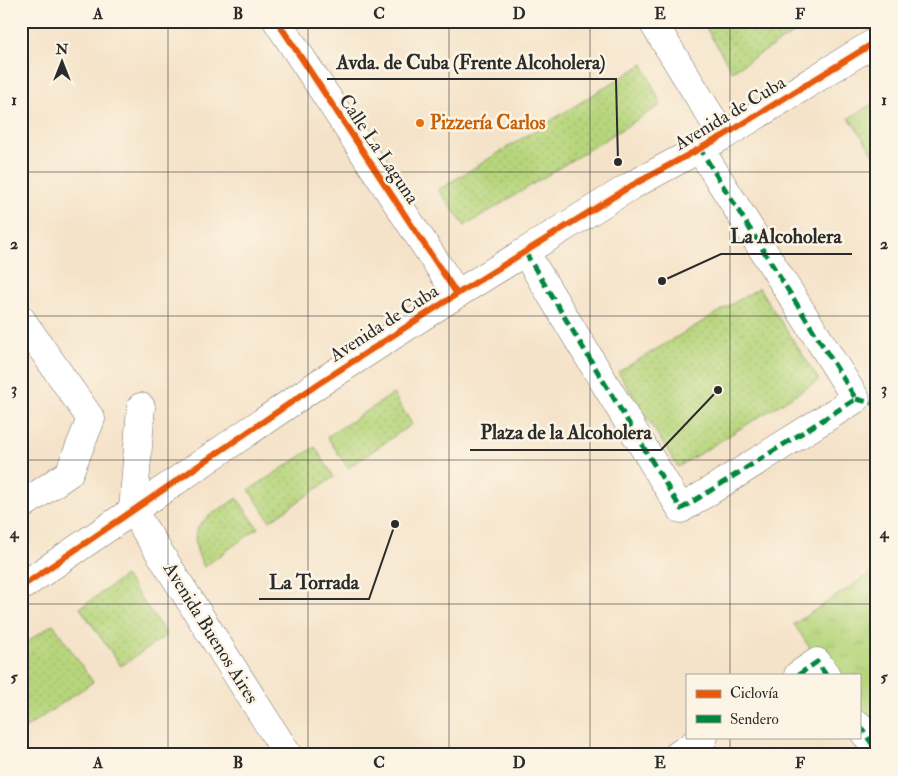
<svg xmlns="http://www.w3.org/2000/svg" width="898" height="776" viewBox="0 0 898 776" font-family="'IM FELL Double Pica',serif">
<defs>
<pattern id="grass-dots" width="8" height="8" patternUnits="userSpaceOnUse" patternTransform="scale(1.25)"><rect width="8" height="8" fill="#b6d57b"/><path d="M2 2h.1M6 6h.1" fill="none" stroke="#9db76a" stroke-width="1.8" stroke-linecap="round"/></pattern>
<pattern id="park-tufts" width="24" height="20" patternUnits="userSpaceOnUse" patternTransform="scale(1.25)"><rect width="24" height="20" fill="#b6d57b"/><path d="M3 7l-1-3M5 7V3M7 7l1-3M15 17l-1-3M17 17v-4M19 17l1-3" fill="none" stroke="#9db76a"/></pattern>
</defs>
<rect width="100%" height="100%" fill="#fcf5e5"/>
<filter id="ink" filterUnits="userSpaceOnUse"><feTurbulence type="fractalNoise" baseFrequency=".02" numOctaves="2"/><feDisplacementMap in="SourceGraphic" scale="10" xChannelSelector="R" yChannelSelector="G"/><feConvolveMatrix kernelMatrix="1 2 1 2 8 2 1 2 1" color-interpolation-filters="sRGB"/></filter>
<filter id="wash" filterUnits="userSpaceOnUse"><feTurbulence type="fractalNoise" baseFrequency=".0096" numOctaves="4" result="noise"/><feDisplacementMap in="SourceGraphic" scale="20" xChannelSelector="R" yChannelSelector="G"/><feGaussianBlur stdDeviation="1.12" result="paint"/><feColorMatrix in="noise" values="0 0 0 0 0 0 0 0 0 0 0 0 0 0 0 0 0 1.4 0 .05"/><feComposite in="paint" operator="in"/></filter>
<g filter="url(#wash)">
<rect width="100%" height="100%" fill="#f5e3c9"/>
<g fill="url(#grass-dots)" stroke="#708053">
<polygon points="717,21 814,21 732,71 706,28"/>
<polygon points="643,64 661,105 465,226 438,190"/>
<polygon points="877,101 877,159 849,118"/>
<polygon points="759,288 819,380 678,467 618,372"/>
<polygon points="393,394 412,424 348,468 327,437"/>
<polygon points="315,447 334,477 270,521 249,490"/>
<path d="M237 498 258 528 204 567C182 524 205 520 237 498Z"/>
<polygon points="125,576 167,635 121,666 80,608"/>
<polygon points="53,624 93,682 23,730 21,727 21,646"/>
</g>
<polygon fill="url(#park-tufts)" stroke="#708053" points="877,569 877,750 859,723 859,675 828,675 794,624"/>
</g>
<g filter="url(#ink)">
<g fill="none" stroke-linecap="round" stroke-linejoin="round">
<g stroke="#726b62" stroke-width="29">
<g id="minor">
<polyline points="277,21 457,294"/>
<polyline points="652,21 723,136"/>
<polyline points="525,252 681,509 856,399 700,149"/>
<polyline points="21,319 91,419 69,473 21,506"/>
<polyline points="141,407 133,511 288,755"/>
<polyline points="21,587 318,384 457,294 631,186 723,136 877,41"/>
<polyline points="798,675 817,662 826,675"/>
<polyline points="859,725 877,751"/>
<polyline points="678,755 704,737"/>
</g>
</g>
<use href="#minor" stroke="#fff" stroke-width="28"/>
<g stroke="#00873e" stroke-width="5" stroke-dasharray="10 5" stroke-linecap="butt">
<polyline points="525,252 681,509 856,399 700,149"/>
<polyline points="856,399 877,404"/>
<polyline points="798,675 817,662 826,675"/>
<polyline points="859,725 877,751"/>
</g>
<g stroke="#fcf5e5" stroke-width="9">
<g id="cycleway">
<polyline points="277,21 457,294"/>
<polyline points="21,587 318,384 457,294 631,186 723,136 877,41"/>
</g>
</g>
<use href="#cycleway" stroke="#e8590c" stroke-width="6"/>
</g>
</g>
<path fill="none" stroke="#2b2b2b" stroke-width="1" stroke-opacity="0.55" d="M168 21V755M308 21V755M449 21V755M590 21V755M730 21V675M21 172H877M21 316H877M21 460H877M21 604H877M730 737V755"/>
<circle fill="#e8710a" stroke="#fcf5e5" stroke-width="2" cx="420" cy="123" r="5"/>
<g text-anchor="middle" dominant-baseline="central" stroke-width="5" stroke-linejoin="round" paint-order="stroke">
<g font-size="19" fill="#2b2b2b" stroke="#fcf5e5">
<text transform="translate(730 113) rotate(-31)">Avenida de Cuba</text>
<text transform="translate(379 149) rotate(56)">Calle La Laguna</text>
<text transform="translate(384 323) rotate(-33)">Avenida de Cuba</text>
<text transform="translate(211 633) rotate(58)">Avenida Buenos Aires</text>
</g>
<g font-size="19" font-weight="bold" fill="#c56008" stroke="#fcf5e5" text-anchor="start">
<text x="430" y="123">Pizzería Carlos</text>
</g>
</g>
<path fill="none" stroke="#2b2b2b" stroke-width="2" d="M618 162L616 79H327M662 281L721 254H852M718 390L661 450H470M395 524L369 599H259"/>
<g fill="#2b2b2b" stroke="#fcf5e5" stroke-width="2">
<circle cx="618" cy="162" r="5"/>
<circle cx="662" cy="281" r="5"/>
<circle cx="718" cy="390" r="5"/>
<circle cx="395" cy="524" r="5"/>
</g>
<g font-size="20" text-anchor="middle" font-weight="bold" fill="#2b2b2b" stroke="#fcf5e5" stroke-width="5" stroke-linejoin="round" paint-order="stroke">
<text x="471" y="69">Avda. de Cuba (Frente Alcoholera)</text>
<text x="786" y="243">La Alcoholera</text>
<text x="566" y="439">Plaza de la Alcoholera</text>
<text x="314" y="589">La Torrada</text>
</g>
<rect width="898" height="776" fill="none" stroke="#fcf5e5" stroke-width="55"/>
<rect x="686" y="674" width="175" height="65" fill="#fcf5e5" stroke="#a8a49b"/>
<rect x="696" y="690" width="25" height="8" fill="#e8590c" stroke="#a8a49b"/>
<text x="730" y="698" font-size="15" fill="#2b2b2b">Ciclovía</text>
<rect x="696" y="715" width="25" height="8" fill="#00873e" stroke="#a8a49b"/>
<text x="730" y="724" font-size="15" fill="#2b2b2b">Sendero</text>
<g transform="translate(62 62)" stroke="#fcf5e5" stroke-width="4" paint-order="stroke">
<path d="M0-4L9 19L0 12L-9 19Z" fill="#2b2b2b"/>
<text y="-8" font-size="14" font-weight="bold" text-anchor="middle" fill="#2b2b2b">N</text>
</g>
<rect x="28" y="28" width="842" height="720" fill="none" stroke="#2b2b2b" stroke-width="2"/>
<g font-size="16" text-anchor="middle" font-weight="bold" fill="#2b2b2b">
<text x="98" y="19">A</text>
<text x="238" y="19">B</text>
<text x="379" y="19">C</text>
<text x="519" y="19">D</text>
<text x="660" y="19">E</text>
<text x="800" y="19">F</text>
<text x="14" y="105">1</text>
<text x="884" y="105">1</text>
<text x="14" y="249">2</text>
<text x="884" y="249">2</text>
<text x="14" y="394">3</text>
<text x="884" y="394">3</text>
<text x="14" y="538">4</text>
<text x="884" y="538">4</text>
<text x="14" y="682">5</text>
<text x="884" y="682">5</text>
<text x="98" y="768">A</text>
<text x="238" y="768">B</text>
<text x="379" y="768">C</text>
<text x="519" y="768">D</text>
<text x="660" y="768">E</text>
<text x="800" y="768">F</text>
</g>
</svg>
